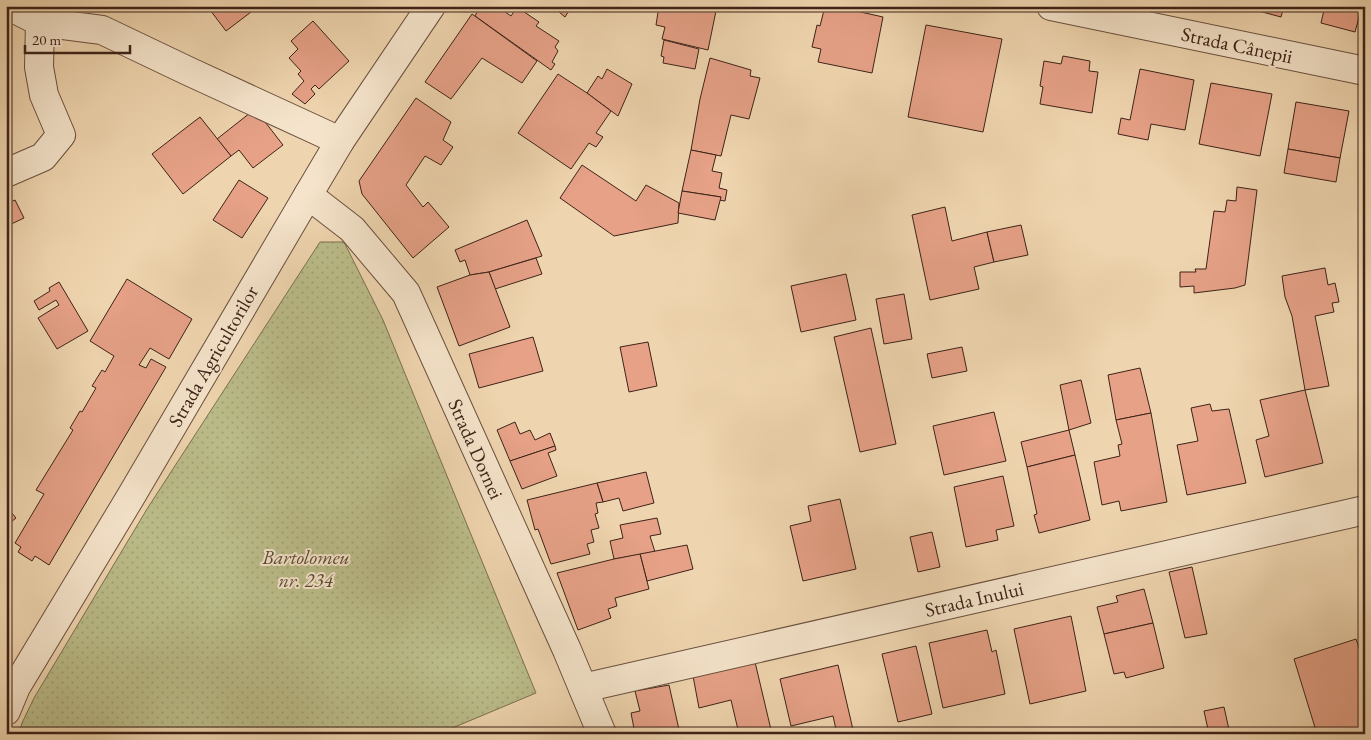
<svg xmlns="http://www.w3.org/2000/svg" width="1371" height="740" viewBox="0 0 1371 740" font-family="'EB Garamond',serif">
<defs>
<pattern id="grass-dots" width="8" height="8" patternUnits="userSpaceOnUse" patternTransform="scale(1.25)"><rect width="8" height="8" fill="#bbbd8a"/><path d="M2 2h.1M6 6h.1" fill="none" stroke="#a2a276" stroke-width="1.8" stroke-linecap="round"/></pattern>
</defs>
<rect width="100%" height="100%" fill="#efd5af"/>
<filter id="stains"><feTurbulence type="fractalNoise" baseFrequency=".004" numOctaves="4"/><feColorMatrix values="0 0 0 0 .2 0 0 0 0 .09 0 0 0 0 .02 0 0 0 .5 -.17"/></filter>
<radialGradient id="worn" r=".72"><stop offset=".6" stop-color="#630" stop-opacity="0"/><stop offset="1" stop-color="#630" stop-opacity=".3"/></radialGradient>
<polygon fill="url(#grass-dots)" stroke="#7c7051" points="320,242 344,242 383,320 536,693 438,734 19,734 22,723 34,698 147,509"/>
<g fill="#e6a187" stroke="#3d2318">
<polygon points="207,6 259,6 226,31"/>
<polygon points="480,6 502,6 501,9 511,16 517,7 539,22 536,26 559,41 555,47 558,51 552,62 555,64 551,70 475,16"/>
<polygon points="552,6 572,6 565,17"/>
<polygon points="659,6 717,6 708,50 662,39 665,27 656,25"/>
<polygon points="825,6 834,6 883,17 872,73 818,62 821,49 812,47 817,25 820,26"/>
<polygon points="1240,6 1284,6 1281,17"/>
<polygon points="1325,6 1362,6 1355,32 1321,23"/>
<polygon points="472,14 537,61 522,83 482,58 451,99 425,82"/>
<polygon points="313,21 349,61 319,89 315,85 311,89 315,94 305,104 292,94 304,81 298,74 301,71 289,58 298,49 291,41"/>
<polygon points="926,25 1002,39 983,132 908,117"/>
<polygon points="664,40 699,49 695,69 663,63 664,57 661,56"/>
<polygon points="1063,56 1090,61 1089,71 1098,72 1092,113 1040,104 1043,87 1040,86 1044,61 1061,64"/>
<polygon points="710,58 751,70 750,76 760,78 749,119 731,115 721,156 691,150 700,99"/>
<polygon points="607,69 632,84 618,116 587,93 598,76 602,79"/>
<polygon points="1140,69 1194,80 1185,130 1151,124 1148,140 1118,134 1121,118 1130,120"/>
<polygon points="558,74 587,93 611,111 596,133 603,137 596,147 589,143 571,169 518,133"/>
<polygon points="1211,83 1272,94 1260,156 1199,144"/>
<polygon points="416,98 451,122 443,140 453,147 441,165 425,156 406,185 423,207 428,202 449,227 413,258 362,194 359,181"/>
<polygon points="1296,102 1349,111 1340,158 1288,149"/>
<polygon points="255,109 283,145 253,168 239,150 231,156 217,139"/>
<polygon points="200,117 231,156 183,194 152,154"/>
<polygon points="1288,149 1340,158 1336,182 1284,173"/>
<polygon points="691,150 716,155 712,171 722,173 719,188 727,190 725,201 719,200 721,197 682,191"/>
<polygon points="582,165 636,201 646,185 679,203 678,223 614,236 560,198"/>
<polygon points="239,180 268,198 242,238 213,220"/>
<polygon points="1237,187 1257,190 1245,285 1235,288 1194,293 1194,286 1180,287 1180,272 1196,272 1195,269 1206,269 1214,211 1225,212 1227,200 1236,201"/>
<polygon points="682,191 721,197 715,220 678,213"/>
<polygon points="15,200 24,218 7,226 6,204"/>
<polygon points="945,207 952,241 987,232 994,262 974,267 979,289 930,300 912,215"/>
<polygon points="527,220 542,256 489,272 470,275 465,260 460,262 455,250"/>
<polygon points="1021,225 1028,255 994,262 987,232"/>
<polygon points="536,258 542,274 495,289 489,272"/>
<polygon points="1325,268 1328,285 1335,283 1339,302 1332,303 1334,312 1315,316 1329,386 1305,390 1292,316 1285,297 1282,276"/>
<polygon points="489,272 510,327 459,346 437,287 470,275"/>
<polygon points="846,274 856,320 801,332 791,286"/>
<polygon points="127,279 192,319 169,359 150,348 139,365 146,368 151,359 166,367 49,565 35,556 32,561 18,552 21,547 15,543 44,494 36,490 73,430 70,428 80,411 82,412 96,388 92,386 102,370 105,372 114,356 90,341"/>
<polygon points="59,282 88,331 57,349 38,318 59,305 56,300 39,310 34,301 50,291 49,288"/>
<polygon points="904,294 912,339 884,344 876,299"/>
<polygon points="871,328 896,444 860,452 834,337"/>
<polygon points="533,337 543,371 479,388 469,354"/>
<polygon points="648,342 657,386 629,392 620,347"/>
<polygon points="962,347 967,371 932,378 927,354"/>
<polygon points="1140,368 1151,413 1116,420 1108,375"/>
<polygon points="1081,380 1091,423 1069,430 1060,385"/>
<polygon points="1305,390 1323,463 1265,477 1256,440 1269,436 1260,400"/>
<polygon points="1210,404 1212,411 1229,409 1246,483 1187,495 1177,445 1198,441 1191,408"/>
<polygon points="994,412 1006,461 944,475 933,426"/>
<polygon points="1151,413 1167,502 1121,511 1119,501 1102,505 1094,462 1120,456 1118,445 1122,444 1116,420"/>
<polygon points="515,422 520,434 530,430 535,440 550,433 555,446 510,461 497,430"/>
<polygon points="1069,430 1075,455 1027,467 1021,442"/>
<polygon points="555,446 556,450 548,453 557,476 522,489 510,461"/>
<polygon points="1075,455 1090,520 1039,533 1034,515 1037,514 1027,467"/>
<polygon points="646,472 654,503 623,511 619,498 603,502 597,483"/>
<polygon points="1003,476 1014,526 996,530 998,540 966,547 954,487"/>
<polygon points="597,483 603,502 596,503 598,513 595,514 599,528 591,530 594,542 587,544 590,554 551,564 538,529 535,530 527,500"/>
<polygon points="840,499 856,569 803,581 790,526 811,521 808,506"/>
<polygon points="6,506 16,518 6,526"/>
<polygon points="657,518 661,534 650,536 655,552 614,559 610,541 623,538 620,525"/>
<polygon points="932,532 940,567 918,572 910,537"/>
<polygon points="687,545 693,569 647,581 640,554"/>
<polygon points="640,554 649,589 615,598 617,606 608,609 611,618 578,630 557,573 614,559"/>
<polygon points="1192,567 1207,634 1185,638 1169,572"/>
<polygon points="1144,589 1153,623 1104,634 1097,607 1118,602 1116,596"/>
<polygon points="1071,616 1086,691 1030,704 1014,629"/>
<polygon points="1153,623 1164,668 1126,678 1124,672 1114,674 1104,634"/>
<polygon points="987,630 992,652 996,650 1005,694 943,708 929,643"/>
<polygon points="1356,639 1365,666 1365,734 1317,734 1294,659"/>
<polygon points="916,646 932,714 898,722 882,654"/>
<polygon points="755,662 772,734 739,734 731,700 699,708 693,676"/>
<polygon points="838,665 854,734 837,734 833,716 791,726 780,679"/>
<polygon points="669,685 680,734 666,734 665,731 653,734 635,734 631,713 640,711 635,691"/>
<polygon points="1224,707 1230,734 1209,734 1204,711"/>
</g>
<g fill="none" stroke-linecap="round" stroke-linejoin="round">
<g stroke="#6a503e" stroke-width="30">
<g id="minor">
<polyline points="9,6 40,22 102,30 188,71 340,141"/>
<polyline points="1051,6 1365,71"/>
<polyline points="6,173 43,157 61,135 44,95 39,67 40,22"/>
<polyline points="308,195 352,229 406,293 567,650 602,734"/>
<polyline points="583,688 1365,510"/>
<polyline points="6,711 16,687 130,498 308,195 340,141 431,6"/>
</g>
</g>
<use href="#minor" stroke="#f5e4cb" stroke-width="28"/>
</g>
<g text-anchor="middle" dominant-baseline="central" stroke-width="4" stroke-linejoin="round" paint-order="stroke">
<g font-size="20" fill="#3d2318" stroke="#f5e4cb">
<text transform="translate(1237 45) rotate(12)">Strada Cânepii</text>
<text transform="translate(213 356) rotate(-60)">Strada Agricultorilor</text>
<text transform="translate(476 449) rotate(66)">Strada Dornei</text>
<text transform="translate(974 599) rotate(-13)">Strada Inului</text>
</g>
<g font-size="20" font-style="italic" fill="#5c4a34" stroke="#f5e4cb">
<text x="306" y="557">Bartolomeu<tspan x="306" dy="23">nr. 234</tspan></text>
</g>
</g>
<rect width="1371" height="740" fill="none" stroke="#efd5af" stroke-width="25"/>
<rect x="8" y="8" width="1356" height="725" fill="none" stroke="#3d2318" stroke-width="2.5"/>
<rect x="12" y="12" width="1346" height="715" fill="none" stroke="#3d2318"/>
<path d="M25 45v8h105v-8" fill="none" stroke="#3d2318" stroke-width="2.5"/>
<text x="32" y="45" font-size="15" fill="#3d2318" stroke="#f5e4cb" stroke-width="4" paint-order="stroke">20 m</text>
<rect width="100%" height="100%" filter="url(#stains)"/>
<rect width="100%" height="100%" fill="url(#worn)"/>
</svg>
